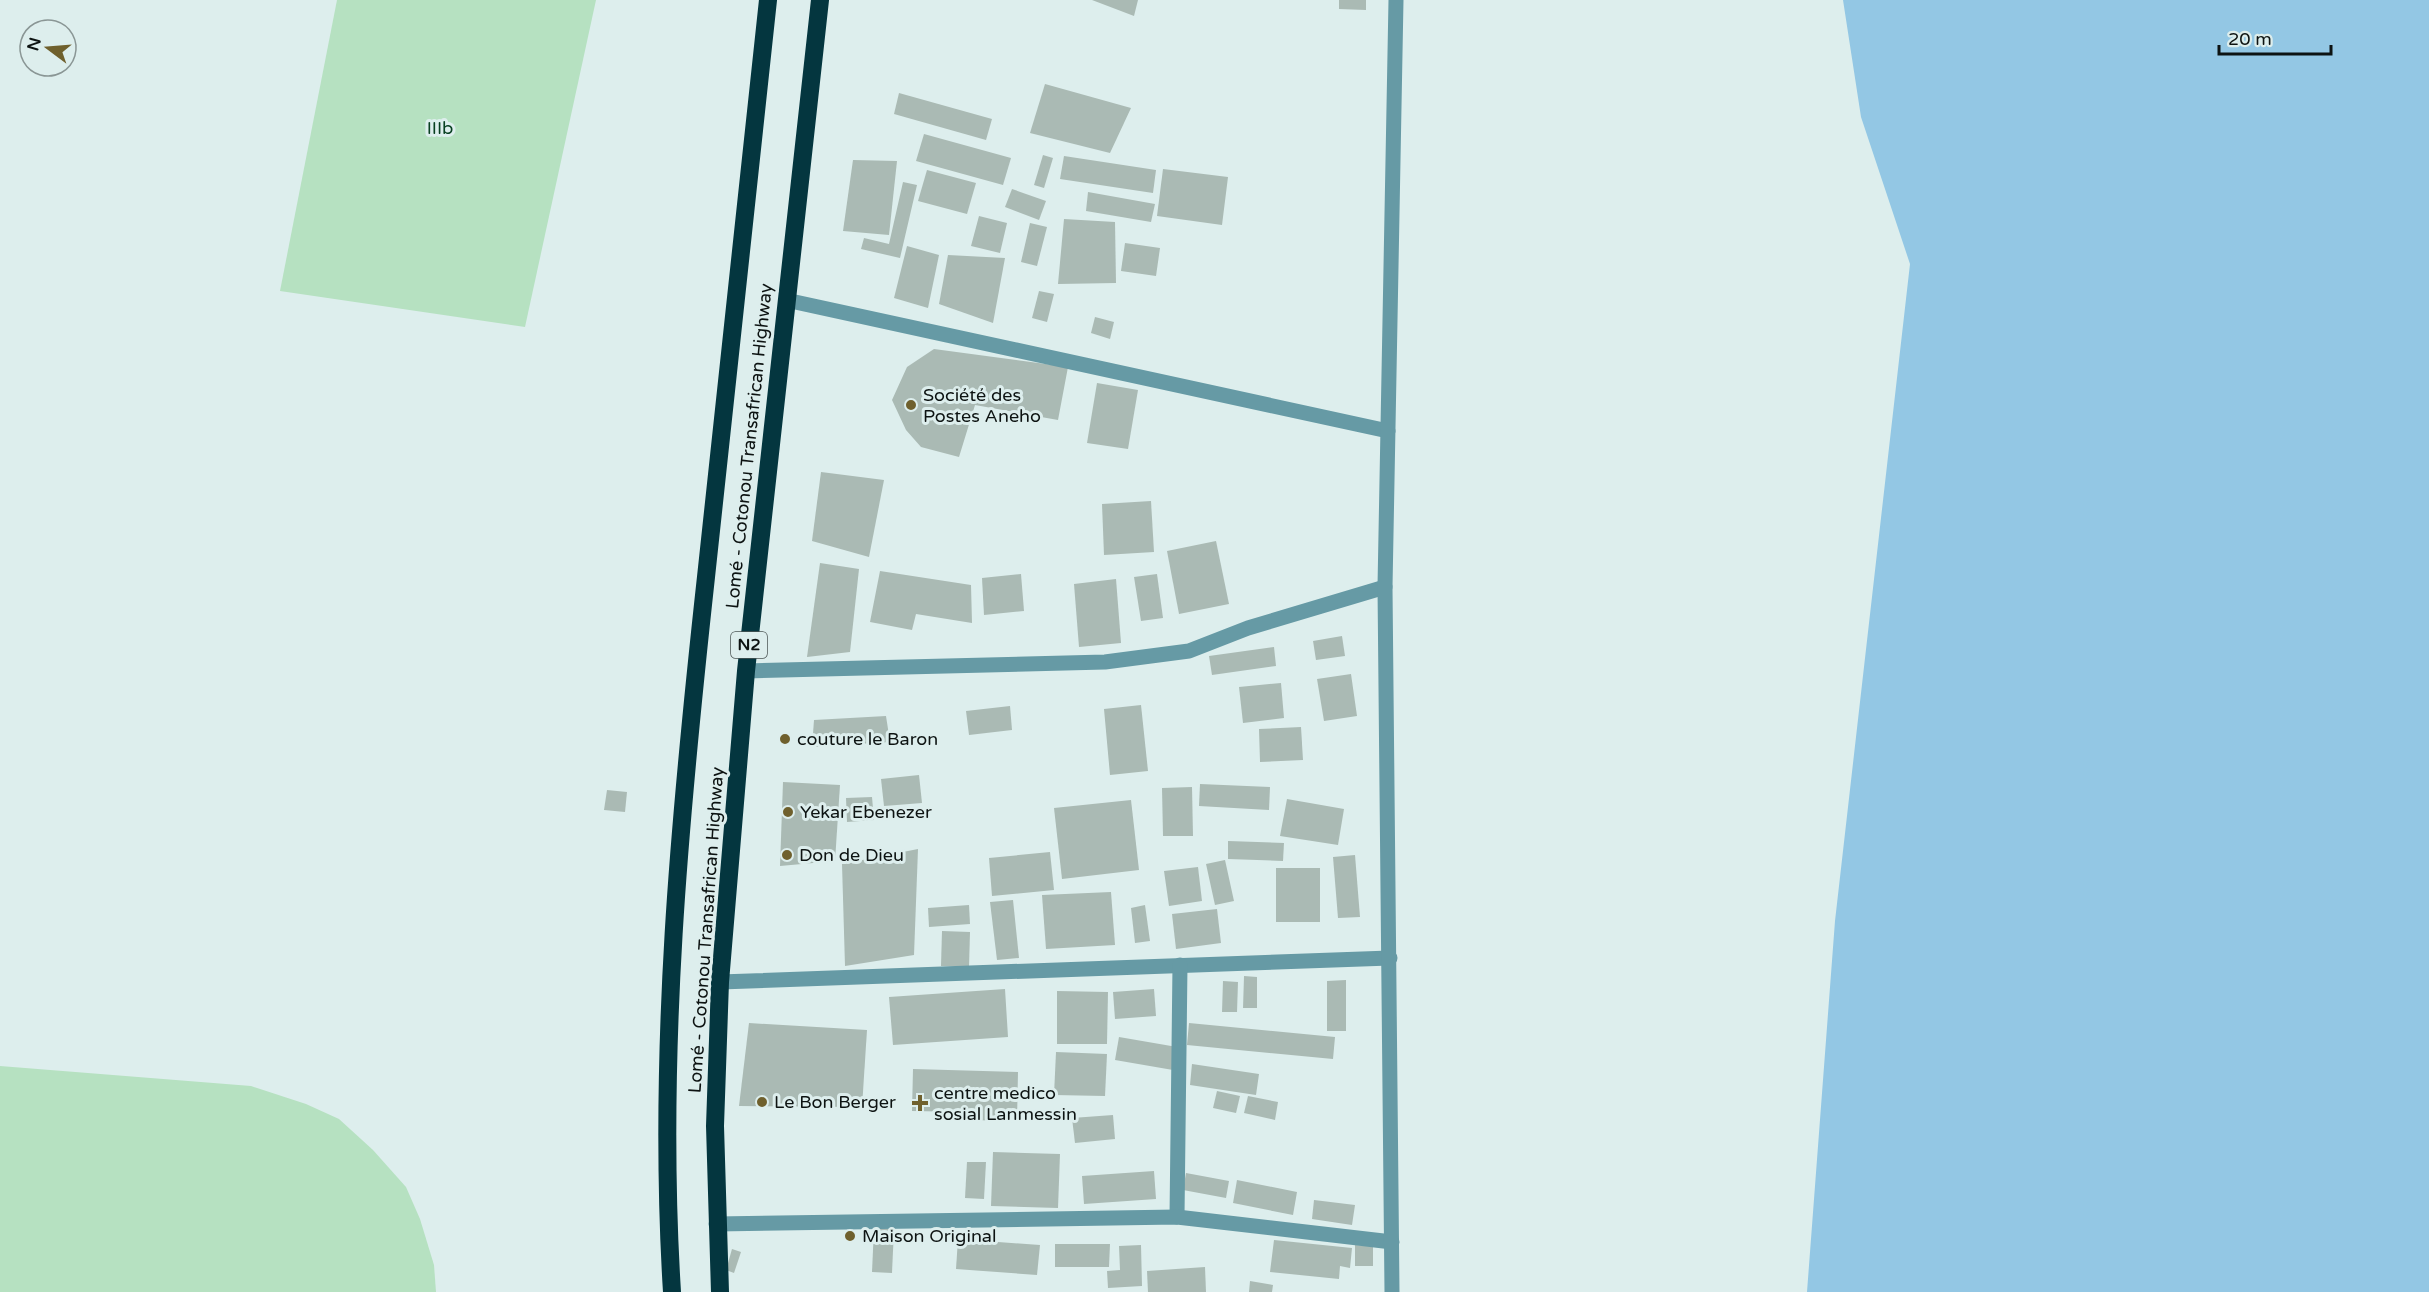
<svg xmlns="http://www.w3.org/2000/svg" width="2429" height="1292" viewBox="0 0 2429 1292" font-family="'Varela Round',sans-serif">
<rect width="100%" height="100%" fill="#ddeeed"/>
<g fill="#b6e1c1">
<polygon points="337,0 596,0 525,327 280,291"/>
<polygon points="0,1066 251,1086 306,1104 339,1119 373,1150 406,1187 420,1219 434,1265 436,1292 0,1292"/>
</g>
<polygon fill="#93c7e4" points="1843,0 2429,0 2429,1292 1807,1292 1835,921 1910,264 1861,117"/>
<g fill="#aabab4">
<polygon points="1092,0 1138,0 1134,16"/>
<polygon points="1339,0 1366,0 1366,10 1339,9"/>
<polygon points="1045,84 1131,108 1110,153 1030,133"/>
<polygon points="899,93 992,119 986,140 894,114"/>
<polygon points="924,134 1011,158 1003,185 916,161"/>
<polygon points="1043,155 1053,158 1044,188 1034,185"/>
<polygon points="1064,156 1156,170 1153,193 1060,179"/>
<polygon points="853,160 897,161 889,235 843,231"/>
<polygon points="1163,169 1228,177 1222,225 1157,216"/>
<polygon points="927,170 976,183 967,214 918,201"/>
<polygon points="903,182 917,185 900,258 861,249 864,238 889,244"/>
<polygon points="1012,189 1046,201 1039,220 1005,207"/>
<polygon points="1088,192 1155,204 1151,222 1086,211"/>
<polygon points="979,216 1007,223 1000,253 971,246"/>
<polygon points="1064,219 1115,222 1116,283 1058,284"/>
<polygon points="1030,223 1047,227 1037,266 1021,262"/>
<polygon points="1125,243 1160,248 1156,276 1121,271"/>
<polygon points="907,246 939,255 928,308 894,298"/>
<polygon points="948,255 1005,258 993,323 939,304"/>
<polygon points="1039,291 1054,294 1047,322 1032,318"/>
<polygon points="1095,317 1114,322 1110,339 1091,333"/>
<polygon points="934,349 1068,367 1058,420 975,405 959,457 921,447 906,430 892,400 907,367"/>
<polygon points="1097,383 1138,390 1128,449 1087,443"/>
<polygon points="821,472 884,480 869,557 812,541"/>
<polygon points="1151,501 1154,552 1104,555 1102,504"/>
<polygon points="1216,541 1229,604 1179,614 1167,551"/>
<polygon points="820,563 859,569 850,652 807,657"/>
<polygon points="880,571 971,585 972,623 916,614 912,630 870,622"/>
<polygon points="1021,574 1024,611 984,615 982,578"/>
<polygon points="1157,574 1163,618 1141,621 1134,577"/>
<polygon points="1116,579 1121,643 1079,647 1074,584"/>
<polygon points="1342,636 1345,656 1316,660 1313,641"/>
<polygon points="1274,647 1276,666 1212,675 1209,656"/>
<polygon points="1351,674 1357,716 1324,721 1317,679"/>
<polygon points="1281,683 1284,718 1243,723 1239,687"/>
<polygon points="1141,705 1148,771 1110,775 1104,709"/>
<polygon points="1010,706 1012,730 969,735 966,711"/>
<polygon points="886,716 890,742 812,747 814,720"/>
<polygon points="1301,727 1303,760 1260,762 1259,729"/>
<polygon points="919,775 922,803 884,806 881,779"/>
<polygon points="783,782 840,785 835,861 780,866"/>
<polygon points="1200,784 1270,787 1269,810 1199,806"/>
<polygon points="1192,787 1193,836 1163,836 1162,788"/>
<polygon points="607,790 627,792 625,812 604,810"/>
<polygon points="872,797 874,820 847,822 846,798"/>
<polygon points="1287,799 1344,809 1338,845 1280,836"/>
<polygon points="1131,800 1139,870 1062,879 1054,808"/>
<polygon points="1228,841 1284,843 1283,861 1228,859"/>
<polygon points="918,849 914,955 845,966 842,864"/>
<polygon points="1050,852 1054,890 992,896 989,858"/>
<polygon points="1355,855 1360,917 1338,918 1333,857"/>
<polygon points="1225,860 1234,901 1215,905 1206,864"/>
<polygon points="1198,867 1202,901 1169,906 1164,871"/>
<rect x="1276" y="868" width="44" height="54"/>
<polygon points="1111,892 1115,945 1046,949 1042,895"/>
<polygon points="1013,900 1019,958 997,960 990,902"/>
<polygon points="969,905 970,924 929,927 928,908"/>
<polygon points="1145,905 1150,941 1135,943 1131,908"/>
<polygon points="1217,909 1221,943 1176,949 1172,914"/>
<polygon points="942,931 970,932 969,967 941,966"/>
<polygon points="1244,976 1257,977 1257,1008 1243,1008"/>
<polygon points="1346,980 1346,1031 1327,1031 1327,981"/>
<polygon points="1223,981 1238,982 1237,1012 1222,1012"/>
<polygon points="1005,989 1008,1037 893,1045 889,997"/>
<polygon points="1154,989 1156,1016 1115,1019 1113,992"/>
<polygon points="1057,991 1108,992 1107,1044 1057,1044"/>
<polygon points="749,1023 867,1030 862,1107 739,1106"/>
<polygon points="1189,1023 1335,1037 1333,1059 1187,1045"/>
<polygon points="1119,1037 1177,1047 1173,1070 1115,1060"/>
<polygon points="1056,1052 1107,1054 1105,1096 1054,1095"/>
<polygon points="1192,1064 1259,1074 1256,1095 1190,1085"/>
<polygon points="913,1069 1018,1072 1017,1121 968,1120 968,1112 912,1111"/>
<polygon points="1217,1091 1240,1096 1236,1113 1213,1108"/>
<polygon points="1248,1096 1278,1102 1275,1120 1244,1113"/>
<polygon points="1113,1115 1115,1139 1075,1143 1072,1118"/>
<polygon points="993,1152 1060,1154 1058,1208 991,1206"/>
<polygon points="967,1162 986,1162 984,1199 965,1198"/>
<polygon points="1154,1171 1156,1199 1084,1204 1082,1176"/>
<polygon points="1186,1173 1229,1181 1226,1198 1183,1190"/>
<polygon points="1237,1180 1297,1192 1293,1215 1233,1203"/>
<polygon points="1314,1200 1355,1205 1352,1225 1312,1219"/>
<polygon points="874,1228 894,1229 892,1273 872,1272"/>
<polygon points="958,1239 1040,1245 1037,1275 956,1269"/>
<polygon points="1274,1240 1352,1248 1350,1268 1340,1266 1339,1279 1270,1272"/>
<polygon points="1055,1244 1110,1244 1109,1267 1055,1267"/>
<polygon points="1141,1245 1142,1286 1108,1288 1107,1271 1120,1270 1119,1246"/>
<polygon points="1355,1245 1373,1246 1373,1266 1355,1266"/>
<polygon points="732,1249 741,1252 734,1273 726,1270"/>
<polygon points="1205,1267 1206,1292 1148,1292 1147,1271"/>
<polygon points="1250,1281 1273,1285 1272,1292 1249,1292"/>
</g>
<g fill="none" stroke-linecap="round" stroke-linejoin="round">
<g stroke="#669aa5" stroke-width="15">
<polyline points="786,300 1388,431"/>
<polyline points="746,671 1105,662 1189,651 1248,628 1385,587"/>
<polyline points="720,982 1390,958"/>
<polyline points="1177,1217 1180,965"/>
<polyline points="716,1224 1177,1217 1392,1242"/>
<polyline points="1392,1292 1385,587 1396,0"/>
</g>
<g stroke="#04363f" stroke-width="18">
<path d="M672 1292C657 1053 680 814 706 577 727 385 747 192 768 0"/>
<polyline points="720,1292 715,1126 720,982 746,671 820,0"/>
</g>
</g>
<g fill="#6f602d" stroke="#ddeeed" stroke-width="2">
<circle cx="911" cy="405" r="6"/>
<circle cx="785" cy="739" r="6"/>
<circle cx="788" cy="812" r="6"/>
<circle cx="787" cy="855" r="6"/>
<circle cx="762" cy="1102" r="6"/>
<path d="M917 1094h6v6h6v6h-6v6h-6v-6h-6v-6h6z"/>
<circle cx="850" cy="1236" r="6"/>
</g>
<g text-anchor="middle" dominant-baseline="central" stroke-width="6" stroke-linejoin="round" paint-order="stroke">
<rect fill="#ddeeed" stroke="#4b5554" stroke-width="1.5" x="731" y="632" width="36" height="26" rx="4.5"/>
<g font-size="16" font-weight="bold" fill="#0d1312">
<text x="749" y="645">N2</text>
</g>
<g font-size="18" fill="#084021" stroke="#ddeeed">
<text x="440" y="128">IIIb</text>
</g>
<g font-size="18" fill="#0d1312" stroke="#ddeeed" text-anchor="start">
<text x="923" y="395">Société des<tspan x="923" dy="21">Postes Aneho</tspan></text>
<text x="797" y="739">couture le Baron</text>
<text x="800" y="812">Yekar Ebenezer</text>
<text x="799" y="855">Don de Dieu</text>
<text x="934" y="1093">centre medico<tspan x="934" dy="21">sosial Lanmessin</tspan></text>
<text x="774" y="1102">Le Bon Berger</text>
<text x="862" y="1236">Maison Original</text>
</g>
<g font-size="18" fill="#0d1312" stroke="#ddeeed">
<text transform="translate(749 446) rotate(-84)">Lomé - Cotonou Transafrican Highway</text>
<text transform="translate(706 930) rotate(-86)">Lomé - Cotonou Transafrican Highway</text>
</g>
</g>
<g transform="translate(48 48) rotate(286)"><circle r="28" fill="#ddeeed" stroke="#8a9695" stroke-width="1.5"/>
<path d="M0-4.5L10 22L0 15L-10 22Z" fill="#6f602d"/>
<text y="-9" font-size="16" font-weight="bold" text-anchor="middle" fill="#0d1312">N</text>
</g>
<path d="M2219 45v9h112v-9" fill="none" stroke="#0d1312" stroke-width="3"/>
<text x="2228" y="45" font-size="18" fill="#0d1312" stroke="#ddeeed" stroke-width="4.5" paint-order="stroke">20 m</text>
</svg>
